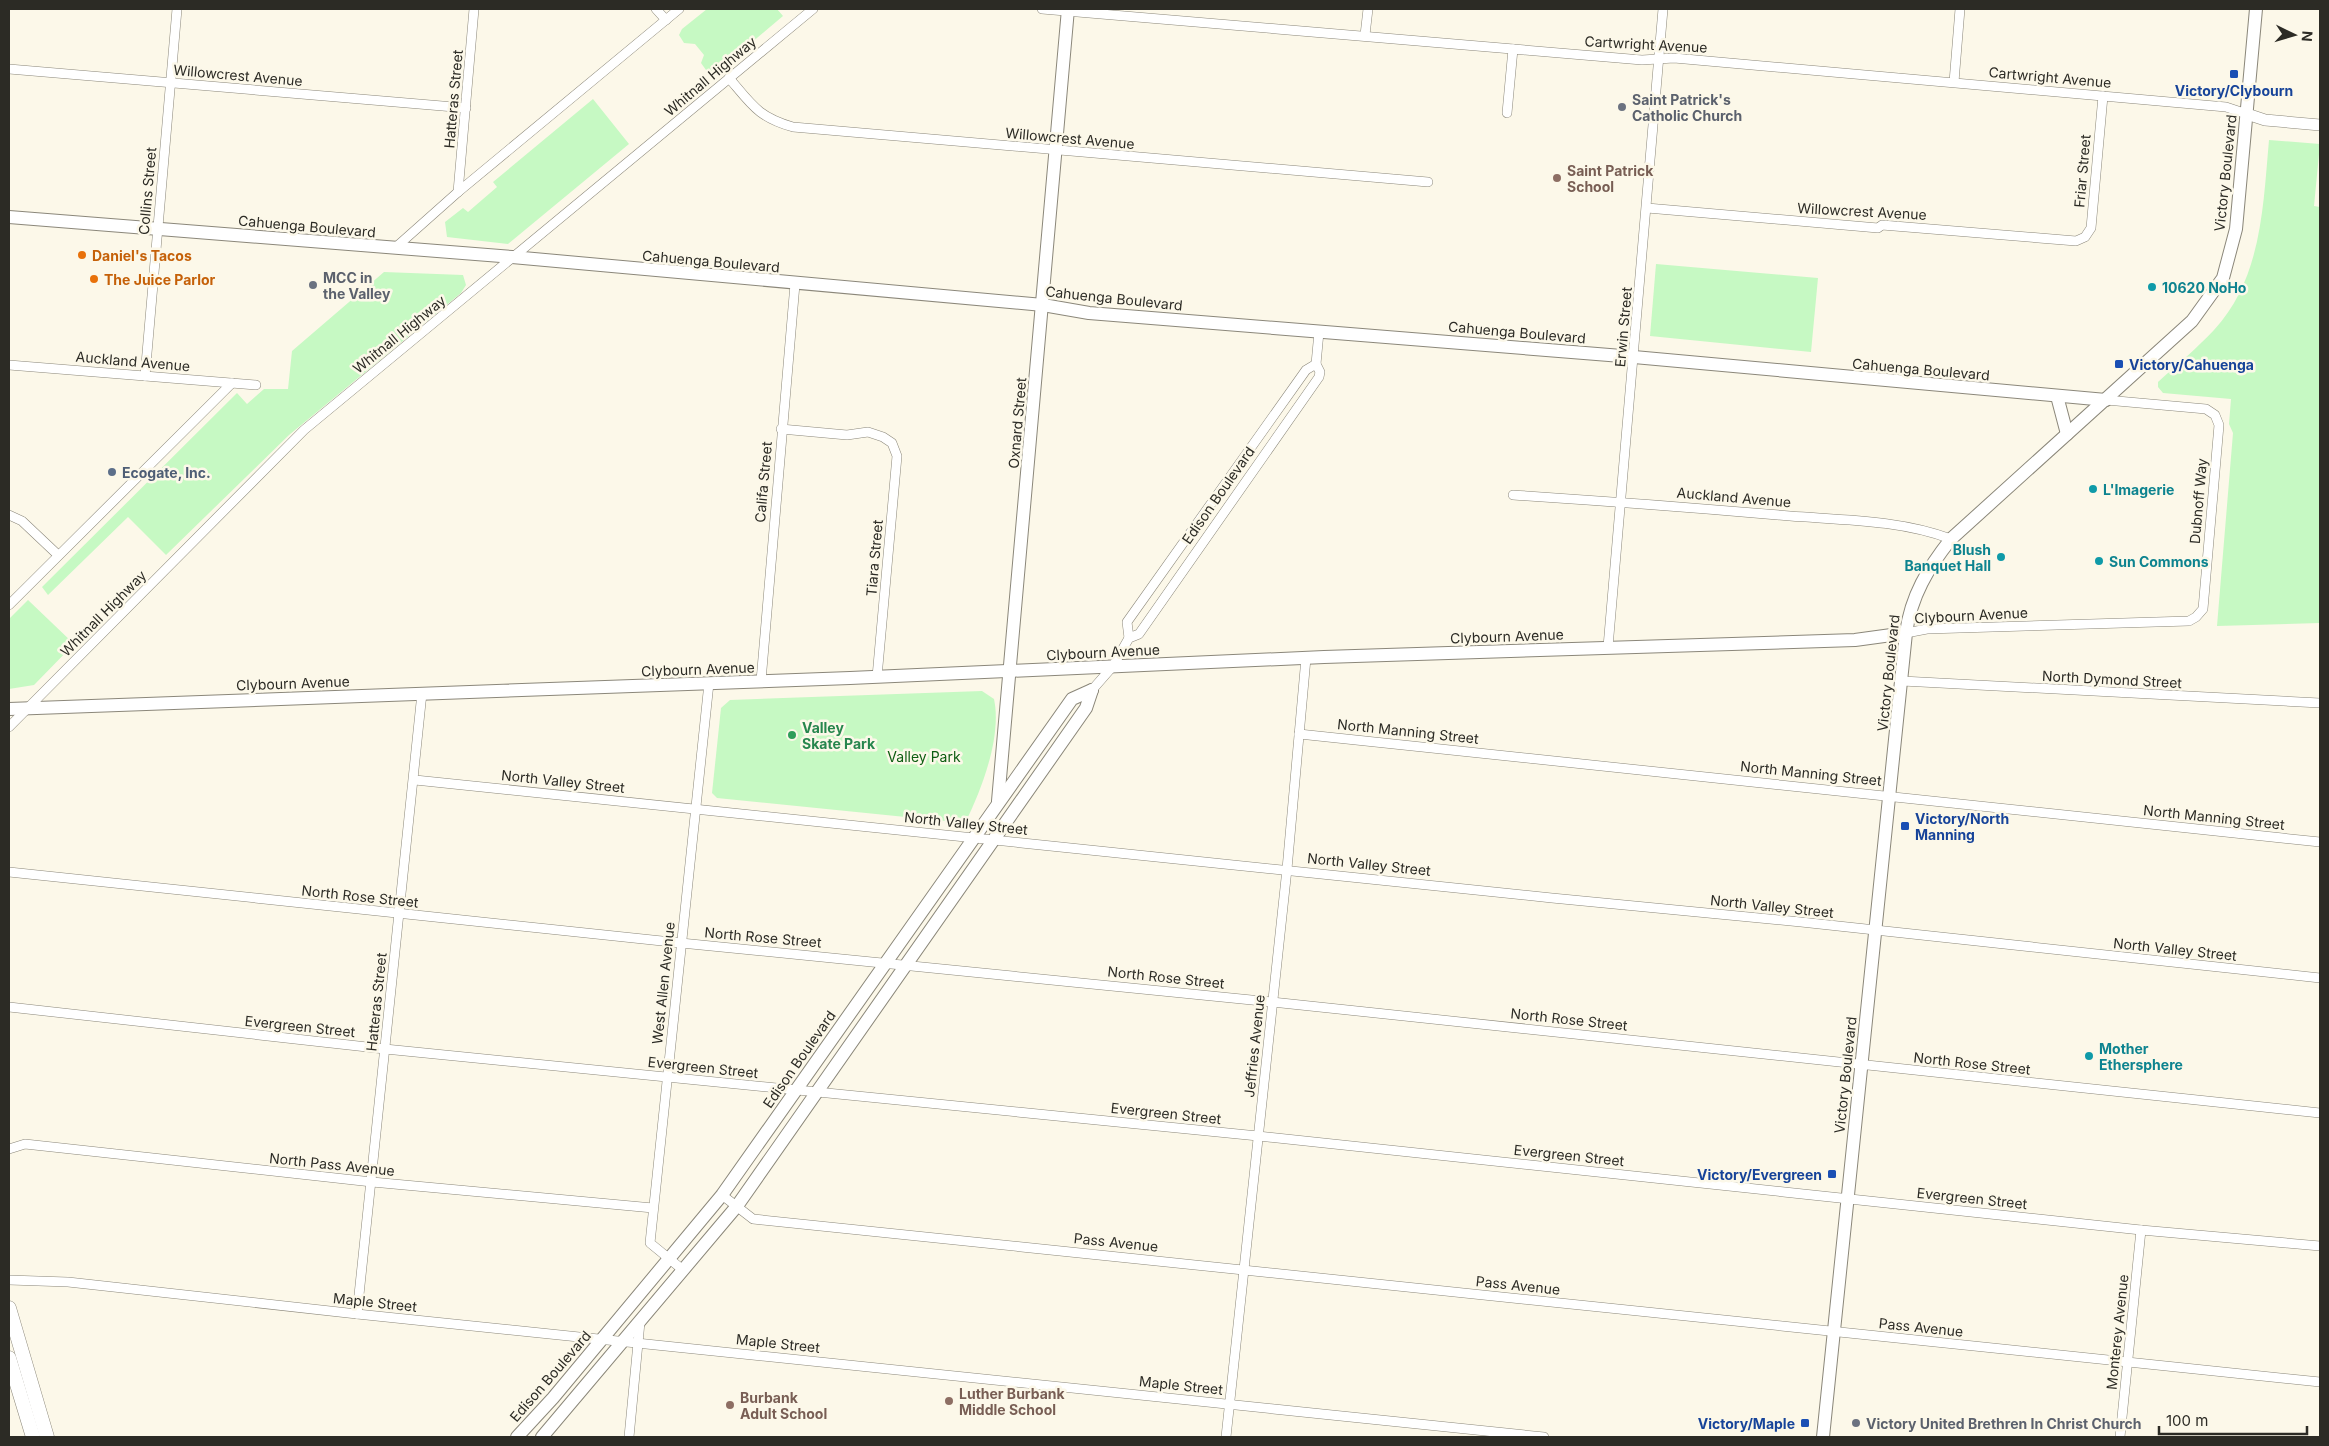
<svg xmlns="http://www.w3.org/2000/svg" width="2329" height="1446" viewBox="0 0 2329 1446" font-family="Inter,sans-serif">
<rect width="100%" height="100%" fill="#fcf8e9"/>
<g fill="#c6f9c3">
<polygon points="707,9 777,9 783,16 718,71 710,72 706,70 701,63 704,55 695,44 684,43 679,35 682,29"/>
<polygon points="593,99 629,144 508,244 447,237 445,222 463,208 468,212 497,187 493,182"/>
<path d="M2269 140 2320 144 2314 206 2320 207V623L2217 626 2233 433 2229 424 2231 399 2163 393 2158 387V382C2177 365 2197 348 2214 330 2262 278 2263 206 2269 140Z"/>
<polygon points="1656,264 1818,278 1811,352 1650,336"/>
<polygon points="384,272 463,275 466,285 461,293 289,435 166,555 128,517 48,595 42,587 237,393 247,404 264,389 288,389 292,351"/>
<polygon points="28,600 74,644 34,685 9,689 9,619"/>
<path d="M982 691 994 699C1002 736 982 789 965 823L717 798 712 793 721 708 730 700Z"/>
</g>
<g fill="none" stroke-linecap="round" stroke-linejoin="round">
<g stroke="#8b877a" stroke-width="10">
<g id="minor">
<polyline points="656,9 666,20"/>
<polyline points="1042,9 1642,60 1674,58 2226,107 2247,114"/>
<polyline points="1365,35 1368,9"/>
<polyline points="9,69 466,108"/>
<path d="M729 78C752 105 758 117 793 127L1428 182"/>
<polyline points="1954,82 1960,9"/>
<polyline points="1507,113 1513,49"/>
<polyline points="458,192 474,9"/>
<polyline points="1647,208 1878,228 1882,225 2076,241 2085,237 2091,228 2103,96"/>
<polyline points="395,248 458,192 679,9"/>
<polyline points="9,365 256,385"/>
<polyline points="145,376 177,9"/>
<polyline points="781,429 847,435 868,432 883,437 892,443 897,456 877,677"/>
<path d="M1513 495C1606 501 1698 508 1790 516 1843 520 1901 520 1951 539"/>
<polyline points="9,515 22,521 58,555"/>
<polyline points="9,605 232,383"/>
<polyline points="1906,633 1927,629 2189,621 2196,617 2203,609 2219,425 2215,415 2206,409 2106,400"/>
<polyline points="1129,638 1127,622 1306,370 1316,364"/>
<polyline points="1608,647 1663,9"/>
<polyline points="761,681 795,284"/>
<polyline points="1902,681 2320,703"/>
<polyline points="1092,690 1113,666 1129,638 1139,634 1319,377 1320,372 1316,364 1319,332"/>
<polyline points="9,727 304,430 813,9"/>
<polyline points="1299,734 2320,842"/>
<polyline points="415,780 1552,898 1801,922 2320,978"/>
<polyline points="9,872 681,943 1272,1002 2320,1113"/>
<polyline points="9,1007 385,1049 1258,1136 2141,1230 2320,1246"/>
<polyline points="9,1149 25,1144 372,1182 653,1208"/>
<polyline points="722,1195 753,1219 2320,1382"/>
<polyline points="683,1270 650,1243 709,683"/>
<polyline points="9,1280 68,1282 357,1314 1544,1437"/>
<polyline points="357,1314 422,693"/>
<polyline points="629,1437 640,1322"/>
<polyline points="1226,1437 1287,869 1306,658"/>
<polyline points="2120,1437 2141,1230"/>
</g>
</g>
<g stroke="#8b877a" stroke-width="12">
<polyline id="tertiary" points="2247,114 2265,120 2320,125"/>
</g>
<g stroke="#8b877a" stroke-width="14">
<g id="secondary">
<polyline points="9,217 512,257 1043,305 1089,313 1634,357 2106,400"/>
<polyline points="2057,396 2067,434"/>
<polyline points="9,709 850,678 1324,657 1855,640 1906,633"/>
<polyline points="998,801 1068,9"/>
<polyline points="517,1437 553,1398 722,1195 1072,699 1092,690"/>
<polyline points="542,1437 737,1206 1086,708 1092,690"/>
<path d="M1823 1437 1906 633C1911 596 1928 568 1951 539L2192 321 2223 278 2236 229 2256 9"/>
</g>
</g>
<g stroke="#8b877a" stroke-width="15">
<g id="primary">
<polyline points="9,1308 47,1437"/>
<polyline points="9,1358 33,1437"/>
</g>
</g>
<use href="#minor" stroke="#fff" stroke-width="9"/>
<use href="#tertiary" stroke="#fff" stroke-width="11"/>
<use href="#secondary" stroke="#fff" stroke-width="12"/>
<use href="#primary" stroke="#fff" stroke-width="14"/>
</g>
<g fill="#1a4fb4" stroke="#fcf8e9" stroke-width="2">
<rect x="2229" y="69" width="10" height="10" rx="2.5"/>
<rect x="2114" y="359" width="10" height="10" rx="2.5"/>
<rect x="1900" y="821" width="10" height="10" rx="2.5"/>
<rect x="1827" y="1169" width="10" height="10" rx="2.5"/>
<rect x="1800" y="1418" width="10" height="10" rx="2.5"/>
</g>
<g fill="#6b7280" stroke="#fcf8e9" stroke-width="2">
<circle cx="1622" cy="107" r="5"/>
<circle cx="313" cy="285" r="5"/>
<circle cx="1856" cy="1423" r="5"/>
</g>
<g fill="#8d6e63" stroke="#fcf8e9" stroke-width="2">
<circle cx="1557" cy="178" r="5"/>
<circle cx="949" cy="1401" r="5"/>
<circle cx="730" cy="1405" r="5"/>
</g>
<g fill="#e8710a" stroke="#fcf8e9" stroke-width="2">
<circle cx="82" cy="255" r="5"/>
<circle cx="94" cy="279" r="5"/>
</g>
<g fill="#0f9aa8" stroke="#fcf8e9" stroke-width="2">
<circle cx="2152" cy="287" r="5"/>
<circle cx="2093" cy="489" r="5"/>
<circle cx="2001" cy="557" r="5"/>
<circle cx="2099" cy="561" r="5"/>
<circle cx="2089" cy="1056" r="5"/>
</g>
<circle fill="#5c6f8a" stroke="#fcf8e9" stroke-width="2" cx="112" cy="472" r="5"/>
<circle fill="#2e9e5b" stroke="#fcf8e9" stroke-width="2" cx="792" cy="735" r="5"/>
<g text-anchor="middle" dominant-baseline="central" stroke-width="5" stroke-linejoin="round" paint-order="stroke">
<g font-size="14" fill="#2c2b25" stroke="#fcf8e9">
<text transform="translate(1646 44) rotate(3)">Cartwright Avenue</text>
<text transform="translate(238 75) rotate(5)">Willowcrest Avenue</text>
<text transform="translate(710 76) rotate(-40)">Whitnall Highway</text>
<text transform="translate(2050 77) rotate(5)">Cartwright Avenue</text>
<text transform="translate(453 99) rotate(-85)">Hatteras Street</text>
<text transform="translate(1070 138) rotate(5)">Willowcrest Avenue</text>
<text transform="translate(2082 171) rotate(-85)">Friar Street</text>
<text transform="translate(2225 173) rotate(-84)">Victory Boulevard</text>
<text transform="translate(147 191) rotate(-85)">Collins Street</text>
<text transform="translate(1862 211) rotate(3)">Willowcrest Avenue</text>
<text transform="translate(307 226) rotate(5)">Cahuenga Boulevard</text>
<text transform="translate(711 261) rotate(5)">Cahuenga Boulevard</text>
<text transform="translate(1114 298) rotate(6)">Cahuenga Boulevard</text>
<text transform="translate(1623 327) rotate(-85)">Erwin Street</text>
<text transform="translate(1517 332) rotate(5)">Cahuenga Boulevard</text>
<text transform="translate(399 334) rotate(-39)">Whitnall Highway</text>
<text transform="translate(133 361) rotate(5)">Auckland Avenue</text>
<text transform="translate(1921 369) rotate(5)">Cahuenga Boulevard</text>
<text transform="translate(1017 423) rotate(-85)">Oxnard Street</text>
<text transform="translate(763 482) rotate(-85)">Califa Street</text>
<text transform="translate(1218 495) rotate(-55)">Edison Boulevard</text>
<text transform="translate(1734 497) rotate(5)">Auckland Avenue</text>
<text transform="translate(2198 501) rotate(-85)">Dubnoff Way</text>
<text transform="translate(874 558) rotate(-85)">Tiara Street</text>
<text transform="translate(103 613) rotate(-45)">Whitnall Highway</text>
<text transform="translate(1971 615) rotate(-3)">Clybourn Avenue</text>
<text transform="translate(1507 636) rotate(-2)">Clybourn Avenue</text>
<text transform="translate(1103 652) rotate(-3)">Clybourn Avenue</text>
<text transform="translate(698 669) rotate(-2)">Clybourn Avenue</text>
<text transform="translate(1888 673) rotate(-84)">Victory Boulevard</text>
<text transform="translate(2112 679) rotate(3)">North Dymond Street</text>
<text transform="translate(293 683) rotate(-2)">Clybourn Avenue</text>
<text transform="translate(1408 731) rotate(6)">North Manning Street</text>
<text transform="translate(1811 773) rotate(6)">North Manning Street</text>
<text transform="translate(563 781) rotate(6)">North Valley Street</text>
<text transform="translate(2214 817) rotate(6)">North Manning Street</text>
<text transform="translate(966 823) rotate(6)">North Valley Street</text>
<text transform="translate(1369 864) rotate(6)">North Valley Street</text>
<text transform="translate(360 896) rotate(6)">North Rose Street</text>
<text transform="translate(1772 906) rotate(6)">North Valley Street</text>
<text transform="translate(763 937) rotate(5)">North Rose Street</text>
<text transform="translate(2175 949) rotate(6)">North Valley Street</text>
<text transform="translate(1166 977) rotate(6)">North Rose Street</text>
<text transform="translate(663 983) rotate(-84)">West Allen Avenue</text>
<text transform="translate(376 1002) rotate(-84)">Hatteras Street</text>
<text transform="translate(1569 1019) rotate(6)">North Rose Street</text>
<text transform="translate(300 1026) rotate(6)">Evergreen Street</text>
<text transform="translate(1254 1046) rotate(-84)">Jeffries Avenue</text>
<text transform="translate(799 1059) rotate(-55)">Edison Boulevard</text>
<text transform="translate(1972 1063) rotate(6)">North Rose Street</text>
<text transform="translate(703 1067) rotate(6)">Evergreen Street</text>
<text transform="translate(1845 1075) rotate(-84)">Victory Boulevard</text>
<text transform="translate(1166 1113) rotate(6)">Evergreen Street</text>
<text transform="translate(1569 1155) rotate(6)">Evergreen Street</text>
<text transform="translate(332 1164) rotate(6)">North Pass Avenue</text>
<text transform="translate(1972 1198) rotate(6)">Evergreen Street</text>
<text transform="translate(1116 1242) rotate(6)">Pass Avenue</text>
<text transform="translate(1518 1285) rotate(6)">Pass Avenue</text>
<text transform="translate(375 1302) rotate(6)">Maple Street</text>
<text transform="translate(1921 1327) rotate(6)">Pass Avenue</text>
<text transform="translate(2117 1332) rotate(-84)">Monterey Avenue</text>
<text transform="translate(778 1343) rotate(6)">Maple Street</text>
<text transform="translate(550 1376) rotate(-49)">Edison Boulevard</text>
<text transform="translate(1181 1385) rotate(6)">Maple Street</text>
</g>
<g font-size="14" font-weight="bold" fill="#164399" stroke="#fcf8e9" text-anchor="start">
<text x="2234" y="90" text-anchor="middle">Victory/Clybourn</text>
<text x="2129" y="364">Victory/Cahuenga</text>
<text x="1915" y="818">Victory/North<tspan x="1915" dy="16">Manning</tspan></text>
<text x="1822" y="1174" text-anchor="end">Victory/Evergreen</text>
<text x="1795" y="1423" text-anchor="end">Victory/Maple</text>
</g>
<g font-size="14" font-weight="bold" fill="#5b616d" stroke="#fcf8e9" text-anchor="start">
<text x="1632" y="99">Saint Patrick's<tspan x="1632" dy="16">Catholic Church</tspan></text>
<text x="323" y="277">MCC in<tspan x="323" dy="16">the Valley</tspan></text>
<text x="1866" y="1423">Victory United Brethren In Christ Church</text>
</g>
<g font-size="14" font-weight="bold" fill="#785e54" stroke="#fcf8e9" text-anchor="start">
<text x="1567" y="170">Saint Patrick<tspan x="1567" dy="16">School</tspan></text>
<text x="959" y="1393">Luther Burbank<tspan x="959" dy="16">Middle School</tspan></text>
<text x="740" y="1397">Burbank<tspan x="740" dy="16">Adult School</tspan></text>
</g>
<g font-size="14" font-weight="bold" fill="#c56008" stroke="#fcf8e9" text-anchor="start">
<text x="92" y="255">Daniel's Tacos</text>
<text x="104" y="279">The Juice Parlor</text>
</g>
<g font-size="14" font-weight="bold" fill="#0d838f" stroke="#fcf8e9" text-anchor="start">
<text x="2162" y="287">10620 NoHo</text>
<text x="2103" y="489">L'Imagerie</text>
<text x="1991" y="549" text-anchor="end">Blush<tspan x="1991" dy="16">Banquet Hall</tspan></text>
<text x="2109" y="561">Sun Commons</text>
<text x="2099" y="1048">Mother<tspan x="2099" dy="16">Ethersphere</tspan></text>
</g>
<g font-size="14" font-weight="bold" fill="#4e5e75" stroke="#fcf8e9" text-anchor="start">
<text x="122" y="472">Ecogate, Inc.</text>
</g>
<g font-size="14" font-weight="bold" fill="#27864d" stroke="#fcf8e9" text-anchor="start">
<text x="802" y="727">Valley<tspan x="802" dy="16">Skate Park</tspan></text>
</g>
<g font-size="14" fill="#0d5d11" stroke="#fcf8e9">
<text x="924" y="756">Valley Park</text>
</g>
</g>
<rect width="2329" height="1446" fill="none" stroke="#2c2b25" stroke-width="20"/>
<g transform="translate(2294 35) rotate(95)" stroke="#fcf8e9" stroke-width="4" paint-order="stroke">
<path d="M0-4L9 19L0 12L-9 19Z" fill="#2c2b25"/>
<text y="-8" font-size="14" font-weight="bold" text-anchor="middle" fill="#2c2b25">N</text>
</g>
<path d="M2159 1426v8h148v-8" fill="none" stroke="#2c2b25" stroke-width="2.5"/>
<text x="2166" y="1426" font-size="15" fill="#2c2b25" stroke="#fcf8e9" stroke-width="4" paint-order="stroke">100 m</text>
</svg>
